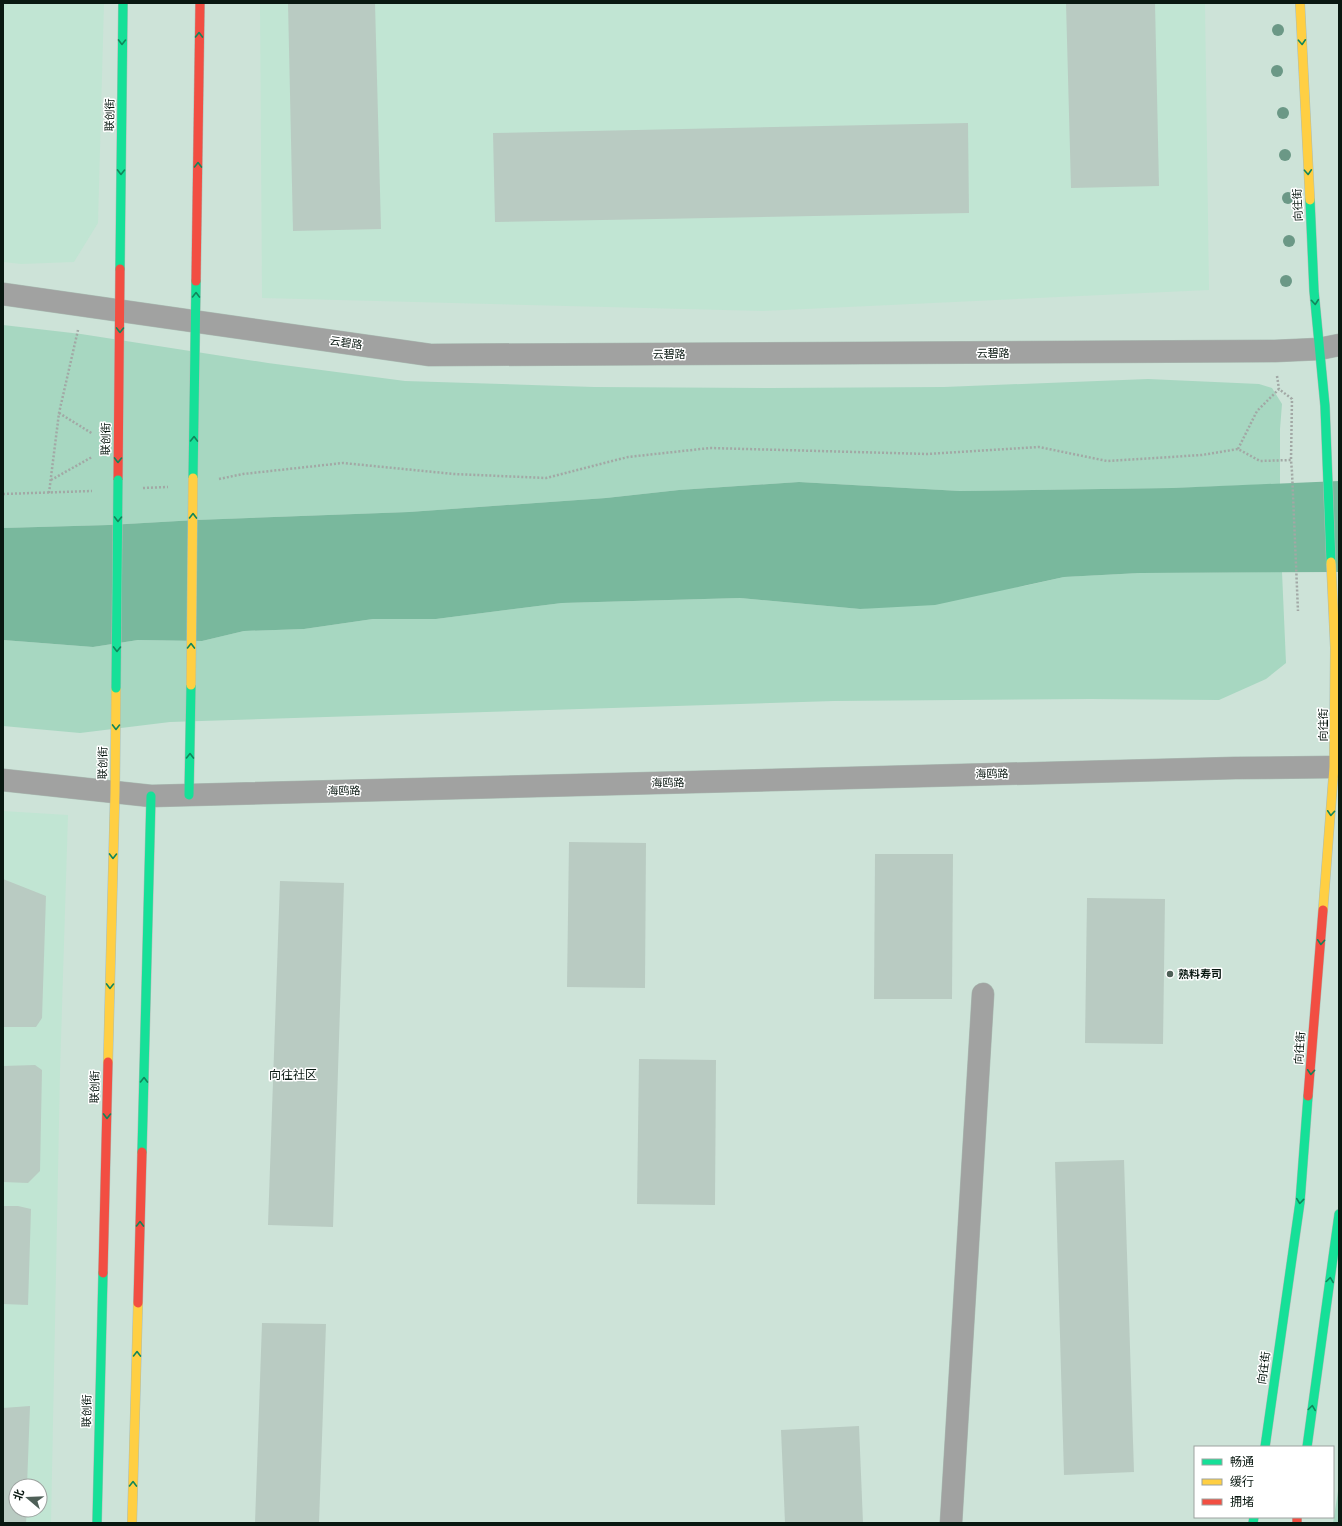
<svg xmlns="http://www.w3.org/2000/svg" width="1342" height="1526" viewBox="0 0 1342 1526" font-family="'DejaVu Sans','Noto Sans SC',sans-serif">
<rect width="100%" height="100%" fill="#cde3d8"/>
<g fill="#c1e5d3" fill-rule="evenodd">
<polygon points="3,3 104,3 98,223 74,262 21,264 3,262"/>
<polygon points="260,3 1205,3 1209,290 763,311 262,298"/>
<path d="M3 811 68 815 60 1072 51 1523H3ZM16 1486H40V1510H16Z"/>
</g>
<g fill="#a7d7c1">
<polygon points="3,325 81,334 268,363 405,381 594,387 771,388 944,387 1148,379 1259,384 1272,388 1282,404 1280,429 1280,484 1172,488 960,491 799,482 679,490 606,498 409,512 196,520 109,525 3,528"/>
<polygon points="1282,572 1286,663 1266,679 1219,700 1090,699 834,701 170,722 80,733 3,726 3,640 93,647 138,640 202,641 244,631 304,629 373,619 436,619 562,603 740,598 860,609 1024,586 1064,577 1140,573"/>
<polygon points="1339,1485 1339,1523 1333,1523"/>
</g>
<polygon fill="#79b89d" points="1339,481 1339,572 1140,573 1064,577 935,605 860,609 740,598 562,603 436,619 373,619 304,629 244,631 202,641 138,640 93,647 3,640 3,528 109,525 196,520 409,512 606,498 679,490 799,482 960,491 1172,488"/>
<g fill="#b9cbc2">
<polygon points="288,3 375,3 381,229 293,231"/>
<polygon points="1066,3 1155,3 1159,186 1071,188"/>
<polygon points="968,123 969,213 495,222 493,133"/>
<polygon points="569,842 646,843 645,988 567,987"/>
<polygon points="875,854 953,854 952,999 874,999"/>
<polygon points="3,879 46,896 42,1018 36,1027 3,1027"/>
<polygon points="280,881 344,883 333,1227 268,1225"/>
<polygon points="1087,898 1165,899 1163,1044 1085,1043"/>
<polygon points="639,1059 716,1060 715,1205 637,1204"/>
<polygon points="35,1065 42,1070 40,1171 28,1183 3,1182 3,1066"/>
<polygon points="1124,1160 1134,1472 1064,1475 1055,1162"/>
<polygon points="3,1206 18,1206 31,1209 28,1305 3,1304"/>
<polygon points="262,1323 326,1324 319,1523 255,1523"/>
<polygon points="30,1406 27,1486 16,1486 16,1510 27,1510 26,1523 3,1523 3,1408"/>
<polygon points="859,1426 863,1523 785,1523 781,1430"/>
</g>
<g fill="none" stroke-linecap="round" stroke-linejoin="round">
<g stroke="#abbdb4" stroke-width="23">
<g id="street">
<polyline points="3,294 430,355 1275,351 1319,349 1339,345"/>
<polyline points="3,780 151,796 1235,768 1334,767"/>
<polyline points="951,1523 983,994"/>
</g>
</g>
<g stroke="#abbdb4" stroke-width="10">
<g id="fast">
<polyline points="1310,200 1314,291 1325,406 1331,562"/>
<polyline points="120,269 123,3"/>
<polyline points="193,478 196,281"/>
<polyline points="189,795 191,685"/>
<polyline points="142,1152 151,796"/>
<polyline points="1265,1447 1300,1202 1308,1096"/>
<polyline points="1307,1447 1339,1214"/>
<polyline points="97,1523 103,1273"/>
<polyline points="1253,1523 1254,1517"/>
</g>
</g>
<g stroke="#abbdb4" stroke-width="10">
<g id="slow">
<polyline points="1300,3 1310,200"/>
<polyline points="1323,910 1334,767 1335,648 1331,562"/>
<polyline points="108,1062 115,792 116,688"/>
<polyline points="132,1523 138,1303"/>
</g>
</g>
<g stroke="#abbdb4" stroke-width="10">
<g id="jam">
<polyline points="196,281 200,3"/>
<polyline points="118,480 120,269"/>
<polyline points="1308,1096 1323,910"/>
<polyline points="103,1273 108,1062"/>
<polyline points="138,1303 142,1152"/>
<polyline points="1297,1517 1297,1523"/>
</g>
</g>
<g stroke="#a2a8a5" stroke-width="2.5" stroke-dasharray="2 2" stroke-linecap="butt">
<polyline points="1277,376 1279,389"/>
<polyline points="59,413 93,434"/>
<polyline points="1238,449 1257,411 1279,389 1292,399 1291,460"/>
<polyline points="219,479 243,474 343,463 454,474 546,478 628,457 710,448 928,454 1039,447 1107,461 1202,455 1238,449 1260,461 1291,460 1292,472 1298,611"/>
<polyline points="51,480 92,457"/>
<polyline points="143,488 168,487"/>
<polyline points="49,493 59,413 78,330"/>
<polyline points="3,494 92,491"/>
</g>
<use href="#street" stroke="#a1a2a1" stroke-width="22"/>
<use href="#fast" stroke="#16e098" stroke-width="9"/>
<use href="#slow" stroke="#ffcf43" stroke-width="9"/>
<use href="#jam" stroke="#f24e42" stroke-width="9"/>
<g stroke="#abbdb4" stroke-width="10" stroke-linecap="butt">
<polyline id="fast-bridge" points="116,688 118,480"/>
</g>
<g stroke="#abbdb4" stroke-width="10" stroke-linecap="butt">
<polyline id="slow-bridge" points="191,685 193,478"/>
</g>
<use href="#fast-bridge" stroke="#16e098" stroke-width="9"/>
<use href="#slow-bridge" stroke="#ffcf43" stroke-width="9"/>
</g>
<g fill="#6b9886">
<circle cx="1278" cy="30" r="6"/>
<circle cx="1277" cy="71" r="6"/>
<circle cx="1283" cy="113" r="6"/>
<circle cx="1285" cy="155" r="6"/>
<circle cx="1288" cy="198" r="6"/>
<circle cx="1289" cy="241" r="6"/>
<circle cx="1286" cy="281" r="6"/>
</g>
<defs><path id="oneway-chevron" d="M-2-3.5L2.5 0L-2 3.5" fill="none" stroke-width="1.6" stroke-linecap="round" stroke-linejoin="round"/></defs>
<g stroke="#10865b">
<use href="#oneway-chevron" transform="translate(199 35) rotate(-89)"/>
<use href="#oneway-chevron" transform="translate(122 42) rotate(91)"/>
<use href="#oneway-chevron" transform="translate(1302 42) rotate(87)"/>
<use href="#oneway-chevron" transform="translate(198 165) rotate(-89)"/>
<use href="#oneway-chevron" transform="translate(121 172) rotate(91)"/>
<use href="#oneway-chevron" transform="translate(1308 172) rotate(87)"/>
<use href="#oneway-chevron" transform="translate(196 295) rotate(-89)"/>
<use href="#oneway-chevron" transform="translate(1315 302) rotate(85)"/>
<use href="#oneway-chevron" transform="translate(120 330) rotate(91)"/>
<use href="#oneway-chevron" transform="translate(194 439) rotate(-89)"/>
<use href="#oneway-chevron" transform="translate(118 460) rotate(91)"/>
<use href="#oneway-chevron" transform="translate(193 516) rotate(-89)"/>
<use href="#oneway-chevron" transform="translate(118 519) rotate(91)"/>
<use href="#oneway-chevron" transform="translate(191 646) rotate(-89)"/>
<use href="#oneway-chevron" transform="translate(117 649) rotate(91)"/>
<use href="#oneway-chevron" transform="translate(116 727) rotate(91)"/>
<use href="#oneway-chevron" transform="translate(190 756) rotate(-89)"/>
<use href="#oneway-chevron" transform="translate(1331 813) rotate(94)"/>
<use href="#oneway-chevron" transform="translate(113 856) rotate(91)"/>
<use href="#oneway-chevron" transform="translate(1321 942) rotate(94)"/>
<use href="#oneway-chevron" transform="translate(110 986) rotate(91)"/>
<use href="#oneway-chevron" transform="translate(1311 1072) rotate(94)"/>
<use href="#oneway-chevron" transform="translate(144 1080) rotate(-89)"/>
<use href="#oneway-chevron" transform="translate(107 1116) rotate(91)"/>
<use href="#oneway-chevron" transform="translate(1300 1201) rotate(96)"/>
<use href="#oneway-chevron" transform="translate(140 1224) rotate(-89)"/>
<use href="#oneway-chevron" transform="translate(1330 1280) rotate(-82)"/>
<use href="#oneway-chevron" transform="translate(137 1354) rotate(-89)"/>
<use href="#oneway-chevron" transform="translate(1312 1408) rotate(-82)"/>
<use href="#oneway-chevron" transform="translate(133 1484) rotate(-89)"/>
</g>
<circle fill="#4e5f57" stroke="#fff" stroke-width="1.5" cx="1170" cy="974" r="4"/>
<g text-anchor="middle" dominant-baseline="central" stroke-width="3" stroke-linejoin="round" paint-order="stroke">
<g font-size="11" fill="#091811" stroke="#fff">
<text transform="translate(110 115) rotate(-89)">联创街</text>
<text transform="translate(1298 205) rotate(-93)">向往街</text>
<text transform="translate(346 343) rotate(8)">云碧路</text>
<text x="993" y="353">云碧路</text>
<text x="669" y="354">云碧路</text>
<text transform="translate(106 439) rotate(-89)">联创街</text>
<text transform="translate(1323 725) rotate(-90)">向往街</text>
<text transform="translate(103 763) rotate(-89)">联创街</text>
<text transform="translate(992 774) rotate(-1)">海鸥路</text>
<text transform="translate(668 783) rotate(-1)">海鸥路</text>
<text transform="translate(344 791) rotate(-1)">海鸥路</text>
<text transform="translate(1300 1048) rotate(-86)">向往街</text>
<text transform="translate(95 1087) rotate(-89)">联创街</text>
<text transform="translate(1264 1368) rotate(-82)">向往街</text>
<text transform="translate(87 1411) rotate(-89)">联创街</text>
</g>
<g font-size="11" font-weight="bold" fill="#091811" stroke="#fff" text-anchor="start">
<text x="1178" y="974">熟料寿司</text>
</g>
<g font-size="12" fill="#091811" stroke="#fff">
<text x="293" y="1075">向往社区</text>
</g>
</g>
<rect width="1342" height="1526" fill="none" stroke="#091811" stroke-width="8"/>
<rect x="1194" y="1446" width="140" height="72" fill="#ffffff" stroke="#9da3a0"/>
<rect x="1202" y="1459" width="20" height="6" fill="#16e098" stroke="#9da3a0"/>
<text x="1230" y="1466" font-size="12" fill="#091811">畅通</text>
<rect x="1202" y="1479" width="20" height="6" fill="#ffcf43" stroke="#9da3a0"/>
<text x="1230" y="1486" font-size="12" fill="#091811">缓行</text>
<rect x="1202" y="1499" width="20" height="6" fill="#f24e42" stroke="#9da3a0"/>
<text x="1230" y="1506" font-size="12" fill="#091811">拥堵</text>
<g transform="translate(28 1498) rotate(289)"><circle r="19" fill="#ffffff" stroke="#9da3a0"/>
<path d="M0-3L7 15L0 10L-7 15Z" fill="#4e5f57"/>
<text y="-6" font-size="11" font-weight="bold" text-anchor="middle" fill="#091811">北</text>
</g>
</svg>
